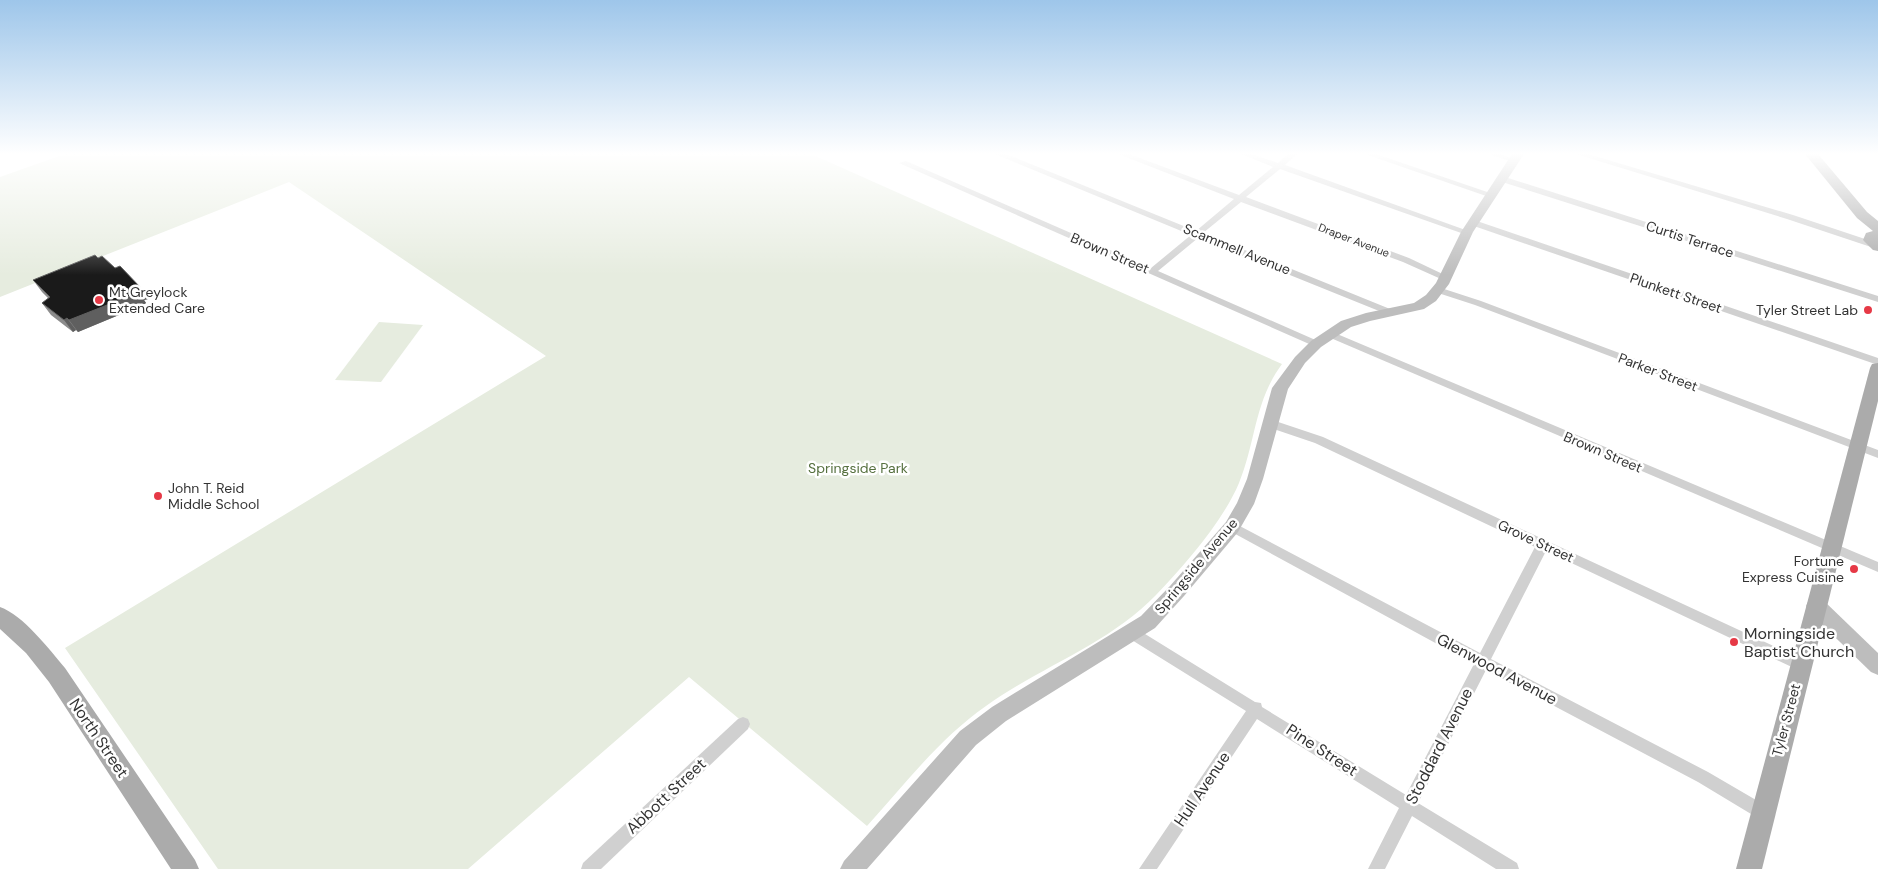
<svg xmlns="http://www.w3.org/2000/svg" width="1878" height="869" viewBox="0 0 1878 869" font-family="'DM Sans',sans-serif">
<rect width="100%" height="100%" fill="#fff"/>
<g fill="#e6ecdf">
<path d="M65 154H811L1282 364C1254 402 1256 442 1239 483 1223 521 1185 565 1156 595 1109 644 1040 667 986 706 940 738 904 785 867 826L689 677 468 869H218L65 648 546 356 289 182 0 297V177Z"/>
<polygon points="379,322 423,325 381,382 335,380"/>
</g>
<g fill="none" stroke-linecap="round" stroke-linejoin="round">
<g fill="#d0d0d0" fill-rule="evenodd">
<polygon points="995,154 1006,154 1196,231 1234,199 1118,154 1129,154 1239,195 1273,167 1241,154 1252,154 1278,163 1288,154 1297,154 1285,165 1471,232 1470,234 1464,234 1280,169 1246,197 1409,258 1449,277 1444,280 1441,279 1403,262 1241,202 1203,233 1395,311 1397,313 1395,315 1389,315 1198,238 1158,271 1320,342 1321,344 1320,346 1316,347 899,163 906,161 1151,268 1191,235"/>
<polygon points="1365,154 1376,154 1496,195 1495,197 1489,197"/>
<polygon points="1488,154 1500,154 1517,160 1513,162"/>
<polygon points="1576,154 1588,154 1793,215 1877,243 1878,246 1871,247 1787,219"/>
<polygon points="1499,177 1505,177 1878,296 1878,302 1499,181"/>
<polygon points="1474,220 1878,358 1878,365 1471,225 1471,221"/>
<polygon points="1438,287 1481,301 1878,450 1878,458 1475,305 1435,292 1433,290"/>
<polygon points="1330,331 1878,562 1878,572 1326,336 1325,334"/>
<polygon points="1269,419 1323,437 1806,661 1808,665 1806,669 1801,671 1796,669 1546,551 1491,659 1708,772 1768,807 1770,812 1768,817 1762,819 1756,817 1698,782 1486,670 1418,803 1517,863 1519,869 1496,869 1412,816 1385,869 1368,869 1399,808 1257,719 1157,869 1139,869 1246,711 1127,637 1125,633 1127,629 1132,627 1137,629 1255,702 1261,703 1262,707 1406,795 1474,664 1228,530 1226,527 1228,524 1236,524 1480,653 1535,547 1315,443 1265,426 1263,423 1265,420"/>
<polygon points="743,717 748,719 750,724 748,729 601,869 581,869 583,863 738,719"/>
</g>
<g fill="#bdbdbd" fill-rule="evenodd">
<polygon points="1512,154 1524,154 1473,232 1449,284 1436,301 1424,309 1370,321 1351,327 1321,347 1305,363 1288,389 1263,479 1254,504 1238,532 1184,596 1155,628 1006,721 976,745 867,869 840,869 844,861 960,731 992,707 1141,616 1170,586 1226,522 1237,503 1247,479 1272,388 1295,357 1311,341 1341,321 1366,313 1414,303 1426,295 1436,283 1461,232"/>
<polygon points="1816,598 1823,600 1878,653 1878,675 1871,672 1809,612 1806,606 1809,600"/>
</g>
<g fill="#ababab" fill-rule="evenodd">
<polygon points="1805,154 1818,154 1867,212 1878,221 1878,251 1873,250 1863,240 1866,233 1873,231 1857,218"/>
<polygon points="1878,363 1878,401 1762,869 1736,869 1870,368 1872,364"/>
<path d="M0 607C23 615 49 649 65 668L195 860 199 869H171L49 682 26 653 0 629Z"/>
</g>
</g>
<polygon fill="#8c8c8c" points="33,280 148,299 144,300 146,303 143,305 78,332 76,330 73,332 51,315 42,303 48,298 42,292"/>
<g fill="#5f5f5f">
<polygon points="140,287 148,299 144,300 146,303 143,305 78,332 69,320"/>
<polygon points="67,318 76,330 73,332 64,320"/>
</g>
<polygon fill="#1a1a1a" stroke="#5f5f5f" points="95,255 98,258 102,256 115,268 120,266 140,287 136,289 138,291 135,294 69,320 67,318 64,320 42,303 50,297 33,280"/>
<linearGradient id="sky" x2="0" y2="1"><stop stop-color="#9ec6ea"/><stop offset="0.56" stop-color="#fff"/><stop offset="1" stop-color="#fff" stop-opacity="0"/></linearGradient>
<rect width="1878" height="275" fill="url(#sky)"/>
<g fill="#e63946" stroke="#fff" stroke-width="2">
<circle cx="99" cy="300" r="5"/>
<circle cx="1868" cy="310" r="5"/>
<circle cx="158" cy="496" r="5"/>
<circle cx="1854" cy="569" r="5"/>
<circle cx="1734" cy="642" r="5"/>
</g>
<g text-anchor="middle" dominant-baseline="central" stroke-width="5" stroke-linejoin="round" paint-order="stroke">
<g font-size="11" fill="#333" stroke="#fff">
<text transform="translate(1354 240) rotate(21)">Draper Avenue</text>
</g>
<g font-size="14" fill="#333" stroke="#fff">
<text transform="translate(1690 239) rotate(18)">Curtis Terrace</text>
<text transform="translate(1237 249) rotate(22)">Scammell Avenue</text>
<text transform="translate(1110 253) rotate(23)">Brown Street</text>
<text transform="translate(1676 293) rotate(19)">Plunkett Street</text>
<text transform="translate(1658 372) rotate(21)">Parker Street</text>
<text transform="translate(1603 452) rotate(23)">Brown Street</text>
<text transform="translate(1536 541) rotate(25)">Grove Street</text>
<text transform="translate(1196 566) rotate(-50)">Springside Avenue</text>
<text transform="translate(1786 720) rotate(-75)">Tyler Street</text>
</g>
<g font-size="14" fill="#333" stroke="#fff" text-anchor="start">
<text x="109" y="292">Mt Greylock<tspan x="109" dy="16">Extended Care</tspan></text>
<text x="1858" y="310" text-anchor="end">Tyler Street Lab</text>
<text x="168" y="488">John T. Reid<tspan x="168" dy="16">Middle School</tspan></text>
<text x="1844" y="561" text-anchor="end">Fortune<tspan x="1844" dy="16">Express Cuisine</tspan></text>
</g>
<g font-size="14" fill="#56703f" stroke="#fff">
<text x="858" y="468">Springside Park</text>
</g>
<g font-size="16" fill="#333" stroke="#fff" text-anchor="start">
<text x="1744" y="633">Morningside<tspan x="1744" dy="18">Baptist Church</tspan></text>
</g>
<g font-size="16" fill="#333" stroke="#fff">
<text transform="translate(1497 669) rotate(28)">Glenwood Avenue</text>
<text transform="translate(99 738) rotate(56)">North Street</text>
<text transform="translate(1439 746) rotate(-63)">Stoddard Avenue</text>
<text transform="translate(1322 750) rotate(33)">Pine Street</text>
<text transform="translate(1202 789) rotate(-56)">Hull Avenue</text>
<text transform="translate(666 796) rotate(-43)">Abbott Street</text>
</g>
</g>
</svg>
